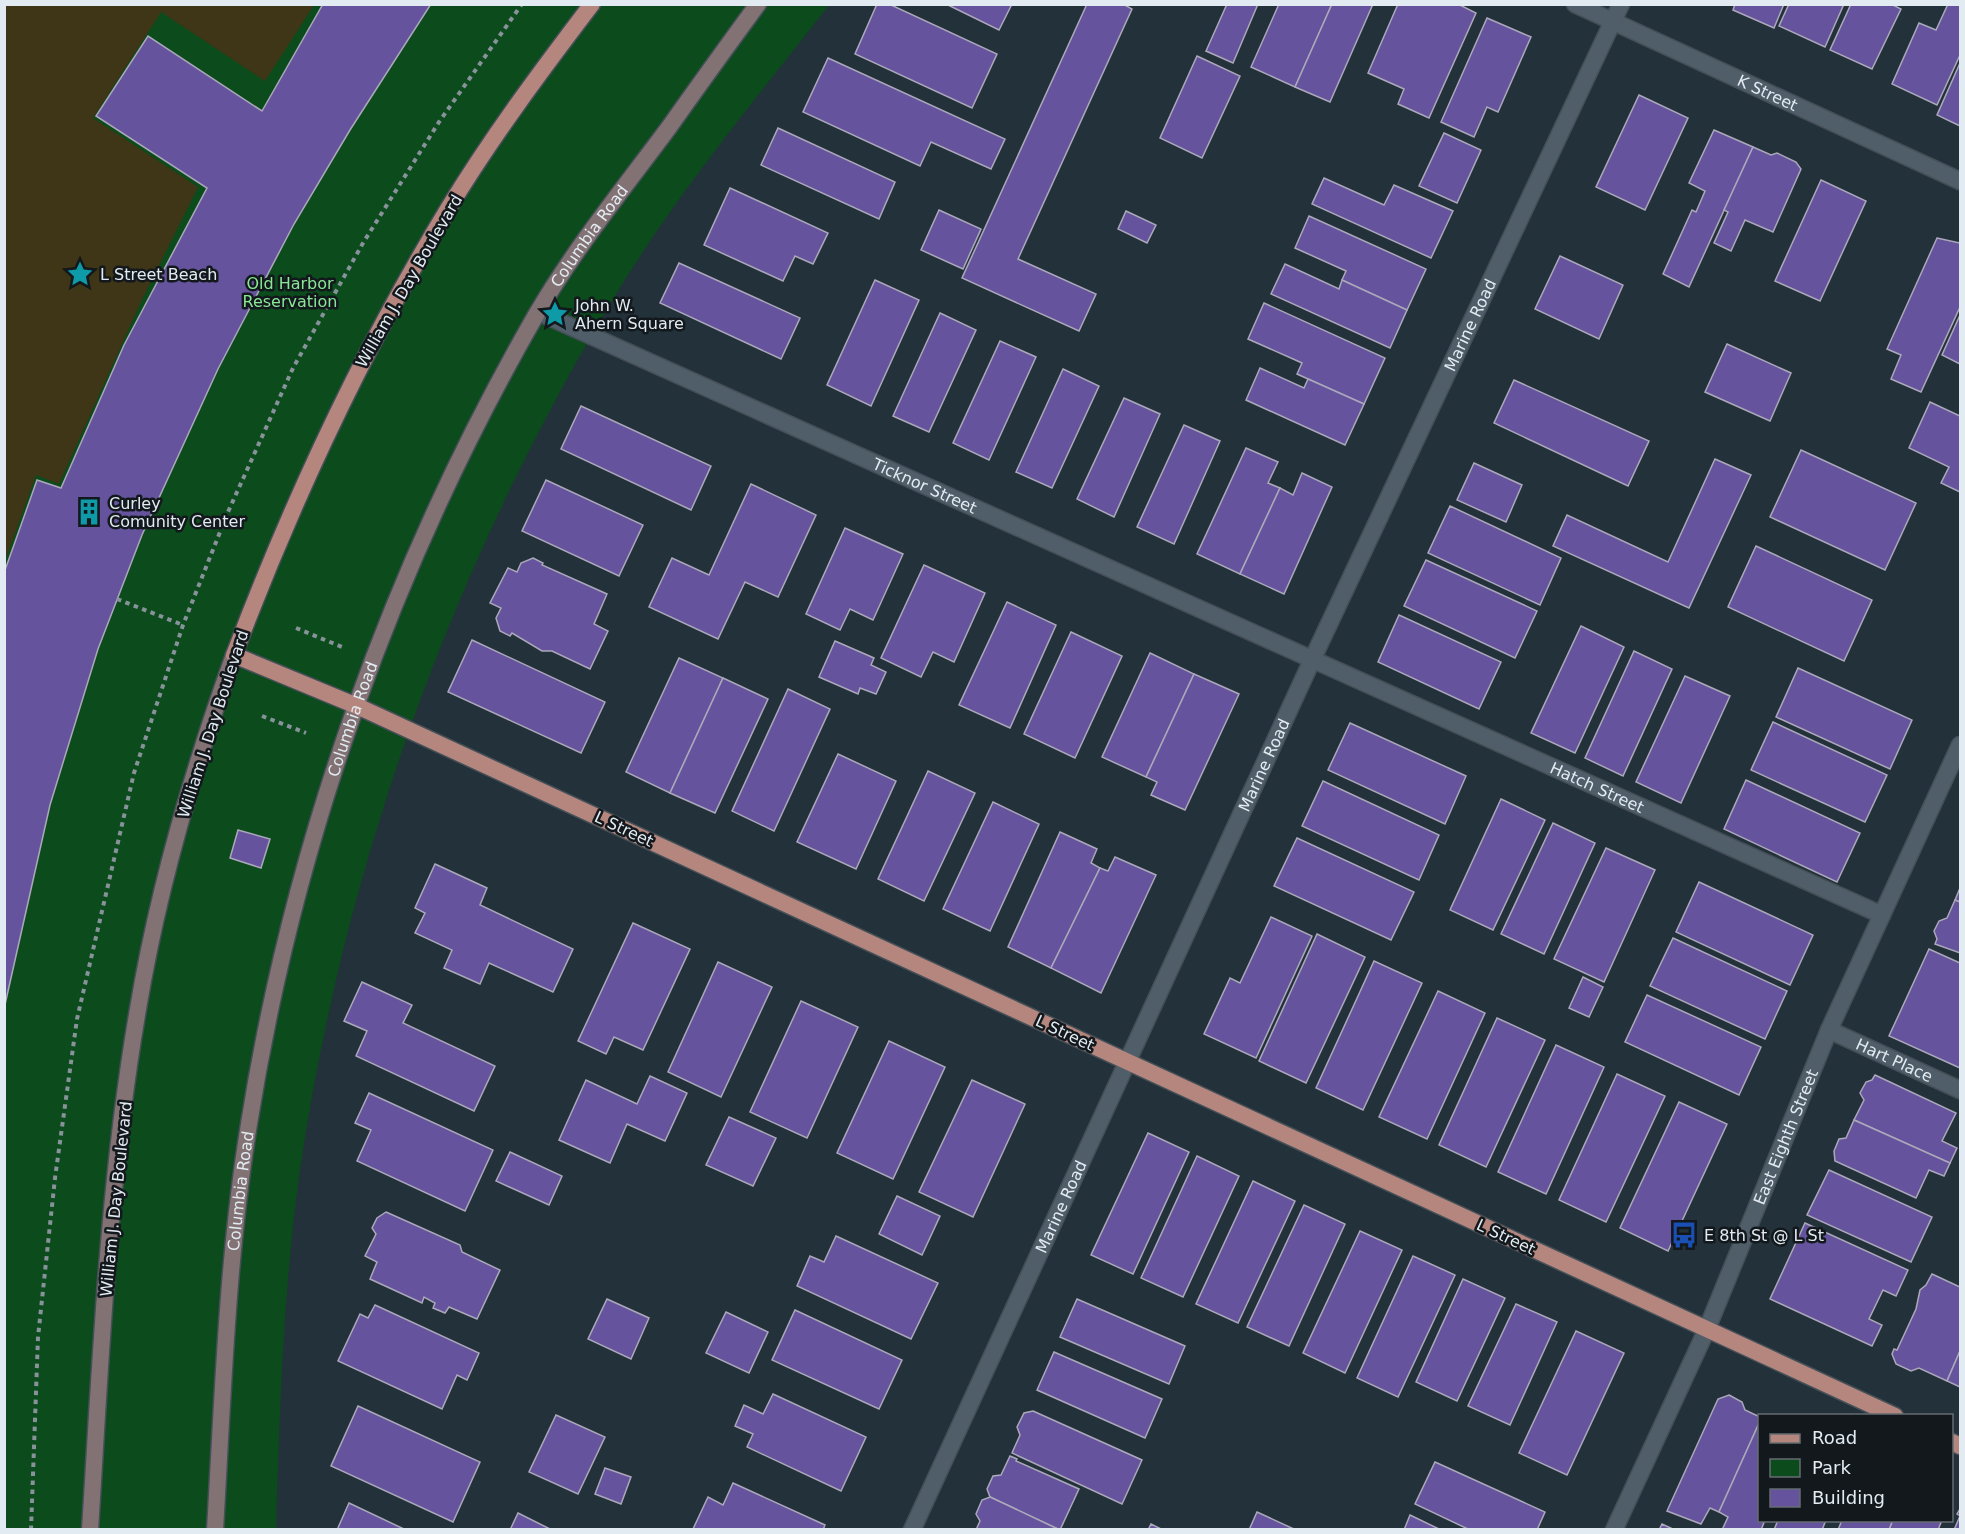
<svg xmlns="http://www.w3.org/2000/svg" width="1965" height="1534" viewBox="0 0 1965 1534" font-family="'DejaVu Sans',sans-serif">
<rect width="100%" height="100%" fill="#23313a"/>
<path fill="#0c4b1c" d="M5 5H829C758 96 682 187 621 286 463 544 355 833 306 1131 284 1262 280 1397 276 1529L5 1530Z"/>
<polygon fill="#3e3616" points="5,4 314,5 265,81 161,12 93,118 198,187 140,304 59,484 36,475 5,561"/>
<g fill="#65549d" stroke="#aba8ba" stroke-width="1.5">
<polygon points="323,4 431,4 350,130 294,224 218,369 142,535 98,649 50,805 4,1009 4,573 37,480 61,488 124,345 207,188 96,116 148,36 262,111"/>
<polygon points="877,4 889,4 997,54 972,108 855,54"/>
<polygon points="946,4 1012,4 999,30"/>
<polygon points="1087,4 1123,4 1132,9 1018,259 1096,294 1079,331 962,278"/>
<polygon points="1227,4 1258,4 1233,63 1206,51"/>
<polygon points="1279,4 1332,4 1295,87 1251,67"/>
<polygon points="1332,4 1373,4 1330,102 1295,87"/>
<polygon points="1398,4 1458,4 1476,13 1429,118 1398,104 1404,89 1368,73"/>
<polygon points="1735,4 1784,4 1774,28 1733,10"/>
<polygon points="1789,4 1844,4 1825,47 1779,26"/>
<polygon points="1851,4 1891,4 1901,9 1872,69 1830,50"/>
<polygon points="1948,4 1960,4 1960,55 1937,105 1892,84 1919,23 1936,30"/>
<polygon points="1487,18 1531,37 1498,112 1487,107 1474,137 1441,122"/>
<polygon points="1197,56 1240,76 1202,158 1160,138"/>
<polygon points="828,58 1005,139 991,169 931,142 920,166 803,112"/>
<polygon points="1960,63 1960,126 1937,115"/>
<polygon points="1639,95 1688,118 1645,210 1596,187"/>
<polygon points="778,128 895,182 879,219 761,165"/>
<polygon points="1714,130 1753,147 1689,287 1663,274 1692,210 1696,212 1705,191 1689,183"/>
<polygon points="1444,133 1481,150 1457,203 1419,186"/>
<polygon points="1753,147 1771,155 1777,153 1796,162 1801,169 1773,232 1745,220 1731,251 1714,243 1728,212 1724,210"/>
<polygon points="1324,178 1384,205 1394,185 1453,211 1431,258 1312,204"/>
<polygon points="1821,180 1866,201 1820,301 1775,281"/>
<polygon points="730,188 828,233 813,264 795,256 783,281 704,245"/>
<polygon points="939,210 981,229 963,269 921,250"/>
<polygon points="1126,211 1156,225 1147,243 1118,229"/>
<polygon points="1309,216 1426,269 1407,310 1342,280 1346,271 1295,248"/>
<polygon points="1937,238 1960,243 1960,307 1921,392 1891,379 1901,355 1887,349"/>
<polygon points="1560,256 1623,285 1599,339 1535,309"/>
<polygon points="679,263 800,318 781,359 660,303"/>
<polygon points="1285,264 1339,289 1342,280 1407,310 1390,348 1271,294"/>
<polygon points="875,280 919,300 871,406 827,385"/>
<polygon points="1264,303 1385,358 1364,404 1297,374 1302,363 1248,339"/>
<polygon points="940,313 976,330 929,432 893,416"/>
<polygon points="1960,315 1960,364 1942,355"/>
<polygon points="1000,341 1036,357 989,460 953,443"/>
<polygon points="1727,344 1791,373 1770,421 1705,392"/>
<polygon points="1260,368 1304,388 1308,379 1364,404 1345,445 1246,400"/>
<polygon points="1063,369 1099,386 1052,488 1016,472"/>
<polygon points="1514,380 1649,441 1628,486 1494,423"/>
<polygon points="1124,398 1160,414 1114,517 1077,499"/>
<polygon points="1930,402 1960,416 1960,492 1941,483 1949,467 1909,448"/>
<polygon points="581,406 711,466 691,510 561,449"/>
<polygon points="1184,425 1220,441 1174,544 1137,527"/>
<polygon points="1246,448 1278,462 1268,483 1280,488 1240,574 1197,554"/>
<polygon points="1801,450 1916,503 1885,570 1770,517"/>
<polygon points="1715,459 1751,475 1689,608 1553,546 1567,515 1668,562"/>
<polygon points="1474,463 1522,485 1506,522 1457,500"/>
<polygon points="1302,473 1332,487 1284,594 1240,574 1280,488 1293,495"/>
<polygon points="546,480 643,525 619,576 522,531"/>
<polygon points="751,484 816,515 778,597 745,582 718,639 649,607 672,558 709,575"/>
<polygon points="1450,506 1561,558 1540,605 1428,553"/>
<polygon points="845,528 903,554 873,620 850,609 840,630 806,614"/>
<polygon points="1756,546 1872,600 1844,661 1728,607"/>
<polygon points="533,558 543,563 542,565 607,594 594,624 608,631 590,669 552,651 542,651 512,633 510,636 500,631 496,618 501,608 490,603 508,568 517,572 521,563"/>
<polygon points="1426,560 1537,611 1515,658 1404,606"/>
<polygon points="924,565 985,593 954,662 933,652 921,677 881,658"/>
<polygon points="1007,602 1056,625 1010,728 959,705"/>
<polygon points="1399,615 1501,662 1479,709 1378,662"/>
<polygon points="1581,626 1624,647 1575,753 1531,733"/>
<polygon points="1071,632 1122,656 1075,758 1024,734"/>
<polygon points="472,640 605,702 581,753 448,692"/>
<polygon points="835,641 874,658 871,665 886,672 876,694 860,688 858,694 819,677"/>
<polygon points="1634,651 1672,669 1623,776 1585,758"/>
<polygon points="1150,653 1194,674 1146,777 1102,757"/>
<polygon points="679,658 723,678 670,793 626,772"/>
<polygon points="1798,668 1912,720 1890,769 1776,717"/>
<polygon points="1194,674 1239,694 1185,810 1151,795 1157,782 1146,777"/>
<polygon points="1685,676 1730,696 1681,803 1636,782"/>
<polygon points="723,678 768,699 715,813 670,793"/>
<polygon points="788,689 830,709 774,831 732,811"/>
<polygon points="1773,722 1887,775 1865,822 1751,770"/>
<polygon points="1350,723 1466,776 1445,824 1328,770"/>
<polygon points="838,754 896,781 856,869 797,842"/>
<polygon points="928,771 975,793 924,901 878,879"/>
<polygon points="1746,780 1860,833 1837,882 1724,829"/>
<polygon points="1323,781 1439,835 1419,880 1302,826"/>
<polygon points="1501,799 1545,820 1493,930 1450,910"/>
<polygon points="993,802 1039,824 990,931 943,909"/>
<polygon points="1553,823 1595,843 1544,954 1501,934"/>
<polygon points="238,830 270,839 261,868 230,858"/>
<polygon points="1060,832 1097,849 1091,863 1100,868 1051,968 1008,947"/>
<polygon points="1297,838 1414,892 1391,940 1274,886"/>
<polygon points="1606,848 1655,870 1604,982 1554,959"/>
<polygon points="1115,857 1156,875 1101,993 1051,968 1100,868 1108,871"/>
<polygon points="435,864 487,888 480,905 573,949 553,992 489,963 480,984 444,968 452,950 415,933 425,913 415,908"/>
<polygon points="1699,882 1813,935 1790,985 1676,932"/>
<polygon points="1960,888 1960,902 1955,900"/>
<polygon points="1955,900 1960,902 1960,953 1935,944 1937,939 1934,931 1939,921 1947,918"/>
<polygon points="1271,917 1312,936 1256,1058 1204,1034 1230,978 1240,983"/>
<polygon points="633,923 690,949 643,1050 614,1037 606,1054 578,1041"/>
<polygon points="1317,934 1365,957 1306,1083 1259,1061"/>
<polygon points="1673,938 1787,991 1765,1039 1650,986"/>
<polygon points="1929,949 1960,963 1960,1068 1889,1036"/>
<polygon points="1374,961 1422,983 1363,1110 1316,1088"/>
<polygon points="718,962 772,987 721,1097 668,1072"/>
<polygon points="1583,977 1603,987 1589,1017 1569,1008"/>
<polygon points="362,982 412,1005 403,1023 495,1066 474,1111 356,1056 367,1031 344,1021"/>
<polygon points="1438,991 1485,1013 1427,1139 1379,1117"/>
<polygon points="1647,995 1761,1047 1739,1095 1625,1042"/>
<polygon points="801,1001 858,1027 807,1138 750,1112"/>
<polygon points="1497,1018 1545,1040 1486,1167 1439,1145"/>
<polygon points="889,1041 945,1067 893,1179 837,1153"/>
<polygon points="1556,1045 1604,1067 1546,1194 1498,1172"/>
<polygon points="1617,1074 1665,1096 1606,1222 1559,1200"/>
<polygon points="1875,1075 1956,1113 1942,1141 1957,1148 1950,1163 1854,1120 1864,1100 1860,1093 1866,1082 1872,1080"/>
<polygon points="650,1076 687,1093 665,1141 627,1124 610,1163 559,1140 586,1080 637,1104"/>
<polygon points="972,1080 1025,1104 973,1217 919,1192"/>
<polygon points="369,1093 493,1150 465,1211 357,1161 371,1130 355,1123"/>
<polygon points="1679,1102 1727,1124 1668,1251 1620,1228"/>
<polygon points="729,1117 776,1138 753,1186 706,1165"/>
<polygon points="1854,1120 1950,1163 1944,1176 1929,1170 1916,1198 1835,1161 1834,1151 1839,1139 1846,1138"/>
<polygon points="1148,1133 1189,1152 1133,1274 1091,1255"/>
<polygon points="510,1152 562,1176 549,1205 496,1181"/>
<polygon points="1197,1156 1239,1176 1183,1297 1141,1278"/>
<polygon points="1829,1170 1932,1217 1911,1262 1807,1215"/>
<polygon points="1253,1181 1295,1201 1238,1323 1196,1304"/>
<polygon points="897,1196 940,1216 922,1255 879,1234"/>
<polygon points="1304,1205 1345,1224 1289,1346 1247,1327"/>
<polygon points="386,1212 460,1245 462,1252 500,1270 477,1319 449,1307 445,1313 433,1308 435,1303 424,1297 422,1303 370,1279 377,1262 365,1256 376,1234 372,1228 377,1218"/>
<polygon points="1805,1223 1908,1270 1896,1296 1883,1290 1869,1319 1882,1325 1872,1346 1770,1299"/>
<polygon points="1360,1231 1402,1250 1345,1373 1303,1353"/>
<polygon points="836,1236 938,1283 911,1339 797,1286 810,1256 824,1262"/>
<polygon points="1413,1256 1455,1275 1398,1397 1357,1378"/>
<polygon points="1932,1274 1960,1287 1960,1351 1947,1381 1919,1368 1911,1371 1896,1364 1892,1354 1894,1349 1897,1350 1916,1309 1920,1290 1926,1285"/>
<polygon points="1463,1279 1505,1298 1457,1401 1416,1382"/>
<polygon points="607,1299 649,1318 631,1359 588,1339"/>
<polygon points="1077,1299 1185,1346 1169,1384 1060,1337"/>
<polygon points="1516,1304 1557,1322 1510,1425 1468,1406"/>
<polygon points="375,1305 479,1353 467,1380 457,1375 442,1409 338,1361 360,1314 368,1318"/>
<polygon points="795,1310 902,1360 879,1409 772,1360"/>
<polygon points="726,1312 768,1332 749,1373 706,1353"/>
<polygon points="1576,1331 1624,1353 1567,1475 1519,1453"/>
<polygon points="1960,1351 1960,1387 1947,1381"/>
<polygon points="1054,1352 1162,1399 1145,1438 1037,1390"/>
<polygon points="773,1394 866,1437 841,1491 747,1447 753,1434 735,1426 744,1405 763,1414"/>
<polygon points="1729,1395 1742,1402 1745,1410 1760,1417 1760,1421 1719,1512 1710,1508 1701,1524 1667,1511 1718,1399"/>
<polygon points="358,1406 480,1462 453,1522 331,1466"/>
<polygon points="1033,1411 1142,1460 1122,1504 1012,1453 1020,1435 1017,1427 1024,1413"/>
<polygon points="556,1415 605,1437 578,1494 529,1472"/>
<polygon points="1760,1421 1760,1520 1765,1520 1761,1530 1722,1530 1728,1517 1719,1512"/>
<polygon points="1010,1456 1017,1459 1016,1461 1079,1489 1060,1530 990,1497 987,1489 993,1476 1001,1475"/>
<polygon points="1435,1462 1545,1512 1537,1530 1470,1530 1415,1504"/>
<polygon points="605,1468 631,1477 621,1504 595,1494"/>
<polygon points="733,1483 825,1525 823,1530 693,1529 708,1497 723,1505"/>
<polygon points="990,1497 1060,1530 976,1530 980,1521 976,1514 982,1500"/>
<polygon points="349,1503 406,1530 337,1530"/>
<polygon points="1960,1509 1960,1530 1954,1530 1960,1516 1957,1514"/>
<polygon points="1257,1512 1296,1530 1249,1530"/>
<polygon points="518,1513 552,1530 510,1530"/>
<polygon points="1410,1515 1441,1530 1404,1530"/>
<polygon points="1778,1520 1826,1520 1822,1530 1774,1530"/>
<polygon points="1842,1520 1893,1520 1889,1530 1838,1530"/>
<polygon points="1893,1520 1942,1520 1938,1530 1889,1530"/>
<polygon points="1151,1524 1163,1530 1148,1530"/>
<polygon points="1662,1524 1675,1530 1659,1530"/>
</g>
<g fill="none" stroke-linecap="round" stroke-linejoin="round">
<g stroke="#444f57" stroke-width="19">
<g id="minor">
<path id="s1" d="M1575 4 1960 181"/>
<path id="s2" d="M538 312 1882 915"/>
<path id="s3" d="M1829 1030 1960 1090"/>
<path id="s4" d="M912 1530 1313 658 1621 4"/>
<path id="s5" d="M1614 1530 1707 1329 1829 1030 1960 745"/>
</g>
</g>
<g stroke="#444f57" stroke-width="19">
<g id="secondary">
<path d="M90 1530C101 1356 108 1181 138 1009 158 889 193 769 234 655"/>
<path id="s6" d="M215 1530C223 1395 227 1258 249 1124 294 841 393 564 536 315 575 248 624 188 670 126 699 85 728 45 758 4"/>
</g>
</g>
<g stroke="#444f57" stroke-width="19">
<g id="primary">
<path d="M592 4C541 71 491 138 448 209 362 351 293 499 234 655L357 706 1895 1416"/>
<polyline points="1952,1442 1960,1446"/>
</g>
</g>
<g stroke="#88929a" stroke-width="4" stroke-dasharray="4.5 4.5" stroke-linecap="butt">
<polyline points="117,599 183,625"/>
<polyline points="296,628 342,647"/>
<polyline points="262,716 306,733"/>
<polyline points="31,1530 38,1337 55,1178 77,1019 134,773 183,625 228,512 293,368 363,243 439,122 522,4"/>
</g>
<use href="#minor" stroke="#505e69" stroke-width="16"/>
<use href="#secondary" stroke="#827274" stroke-width="16"/>
<use href="#primary" stroke="#b4867e" stroke-width="16"/>
</g>
<defs>
<g id="sight-bare" transform="scale(2.07)"><path d="M0-6L1.8-2.2L6-1.7L2.9 1.2L3.7 5.4L0 3.3L-3.7 5.4L-2.9 1.2L-6-1.7L-1.8-2.2Z" fill="#0f9aa8" stroke="#12181c" stroke-width="2.5" paint-order="stroke"/></g>
<g id="building-bare" transform="scale(2.07)"><path d="M-4-6H4V6H1V3H-1V6H-4ZM-2.5-4.3h1.7v1.8h-1.7ZM.8-4.3h1.7v1.8H.8ZM-2.5-1h1.7V.8h-1.7ZM.8-1h1.7V.8H.8Z" fill="#0f9aa8" stroke="#12181c" stroke-width="2.5" paint-order="stroke"/></g>
<g id="bus-bare" transform="scale(2.07)"><path d="M-5-6H5V4H4V6H2V4H-2V6H-4V4H-5ZM-3.5-4V0h7V-4ZM-3.5 1.2v1.5H-2V1.2ZM2 1.2v1.5H3.5V1.2Z" fill="#1a4fb4" stroke="#12181c" stroke-width="2.5" paint-order="stroke"/></g>
</defs>
<g fill-rule="evenodd">
<use href="#sight-bare" x="80" y="274"/>
<use href="#sight-bare" x="555" y="314"/>
<use href="#building-bare" x="89" y="512"/>
<use href="#bus-bare" x="1684" y="1235"/>
</g>
<g text-anchor="middle" dominant-baseline="central" stroke-width="5" stroke-linejoin="round" paint-order="stroke">
<g font-size="16" fill="#e3ebf2" stroke="#12181c">
<text stroke="none"><textPath href="#s1" startOffset="212">K Street</textPath></text>
<text stroke="none"><textPath href="#s6" startOffset="1366">Columbia Road</textPath></text>
<text transform="translate(409 281) rotate(-60)">William J. Day Boulevard</text>
<text stroke="none"><textPath href="#s4" startOffset="1328">Marine Road</textPath></text>
<text stroke="none"><textPath href="#s2" startOffset="424">Ticknor Street</textPath></text>
<text stroke="none"><textPath href="#s6" startOffset="826">Columbia Road</textPath></text>
<text transform="translate(213 724) rotate(-72)">William J. Day Boulevard</text>
<text stroke="none"><textPath href="#s4" startOffset="842">Marine Road</textPath></text>
<text stroke="none"><textPath href="#s2" startOffset="1161">Hatch Street</textPath></text>
<text transform="translate(624 829) rotate(25)">L Street</text>
<text transform="translate(1065 1033) rotate(25)">L Street</text>
<text stroke="none"><textPath href="#s3" startOffset="72">Hart Place</textPath></text>
<text stroke="none"><textPath href="#s5" startOffset="429">East Eighth Street</textPath></text>
<text stroke="none"><textPath href="#s6" startOffset="340">Columbia Road</textPath></text>
<text transform="translate(116 1199) rotate(-84)">William J. Day Boulevard</text>
<text stroke="none"><textPath href="#s4" startOffset="356">Marine Road</textPath></text>
<text transform="translate(1506 1237) rotate(25)">L Street</text>
</g>
<g font-size="16" fill="#e3ebf2" stroke="#12181c" text-anchor="start">
<text x="100" y="274">L Street Beach</text>
<text x="575" y="305">John W.<tspan x="575" dy="18">Ahern Square</tspan></text>
<text x="109" y="503">Curley<tspan x="109" dy="18">Comunity Center</tspan></text>
<text x="1704" y="1235">E 8th St @ L St</text>
</g>
<g font-size="16" fill="#89e796" stroke="#12181c">
<text x="290" y="283">Old Harbor<tspan x="290" dy="18">Reservation</tspan></text>
</g>
</g>
<rect width="1965" height="1534" fill="none" stroke="#e3ebf2" stroke-width="12"/>
<rect x="1758" y="1414" width="195" height="108" fill="#12181c" stroke="#666c72" stroke-width="1.5"/>
<rect x="1770" y="1434" width="30" height="9" fill="#b4867e" stroke="#666c72" stroke-width="1.5"/>
<text x="1812" y="1444" font-size="18" fill="#e3ebf2">Road</text>
<rect x="1770" y="1459" width="30" height="18" fill="#0c4b1c" stroke="#666c72" stroke-width="1.5"/>
<text x="1812" y="1474" font-size="18" fill="#e3ebf2">Park</text>
<rect x="1770" y="1489" width="30" height="18" fill="#65549d" stroke="#666c72" stroke-width="1.5"/>
<text x="1812" y="1504" font-size="18" fill="#e3ebf2">Building</text>
</svg>
